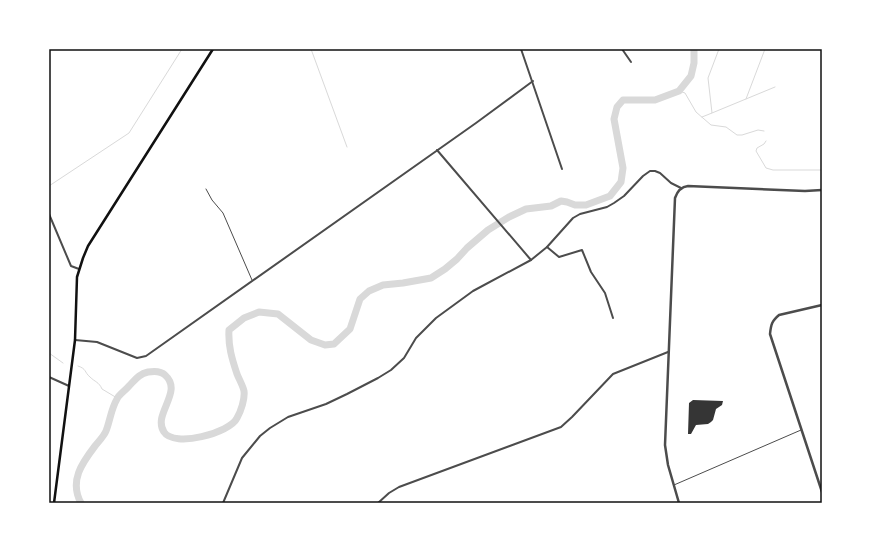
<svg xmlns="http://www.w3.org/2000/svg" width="871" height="552" viewBox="0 0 871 552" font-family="'Roboto Serif',serif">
<rect width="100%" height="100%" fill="#fff"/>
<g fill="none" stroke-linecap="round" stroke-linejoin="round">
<g stroke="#d9d9d9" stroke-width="1">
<polyline points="311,49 347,147"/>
<polyline points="679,91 685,93 696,112 711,125 726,127 737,135 742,135 758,130 764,131"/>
<polyline points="746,99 765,49"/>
<polyline points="712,113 775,87"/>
<polyline points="702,117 712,113 708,78 719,49"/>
<polyline points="766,141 764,144 757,148 756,151 766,168 773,170 822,170"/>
<polyline points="49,186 129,133 182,49"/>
<polyline points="49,353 63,363"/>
<path d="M78 366C87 369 84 372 90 377 95 382 99 382 102 389L117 398"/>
</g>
<path stroke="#d9d9d9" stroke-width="7" d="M81 503C69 481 82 463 95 446 99 441 104 436 106 431 110 421 111 409 117 399 119 394 125 391 129 386 135 380 139 374 148 372 154 371 161 371 165 375 184 392 152 414 164 432 174 448 230 433 237 418 241 411 245 399 244 391 243 386 239 379 237 374 232 359 228 346 229 330L244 318 259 312 278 314 311 340 325 345 334 344 350 329 360 299 369 291 383 285 403 283 431 278 445 269 457 259 467 248 488 230 509 217 526 209 551 206 561 201 567 202 575 205H586L610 196 621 182 623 168 614 119 617 107 623 100H655L679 91 691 76 694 63V49"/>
</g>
<polygon fill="#353535" points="693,400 723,401 722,405 716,409 713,420 711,422 708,424 696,425 691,434 688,434 689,403"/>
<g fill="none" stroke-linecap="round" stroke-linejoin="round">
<g stroke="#4c4c4c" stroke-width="1">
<polyline points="206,189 212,200 223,213 252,280"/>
<polyline points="674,485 801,430"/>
</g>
<g stroke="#4c4c4c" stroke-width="2">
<polyline points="521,49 562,169"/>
<polyline points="622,49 631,62"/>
<polyline points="437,150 531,260"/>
<polyline points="49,214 71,266 79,269"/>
<polyline points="547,247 559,257 582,250 591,272 605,293 613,318"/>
<polyline points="75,340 97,342 137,358 146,356 476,123 533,81"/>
<polyline points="49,377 69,386"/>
<polyline points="223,503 242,458 260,436 270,428 288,417 326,404 347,394 378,378 391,370 404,358 416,338 436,318 473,291 531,260 547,247 573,218 580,214 607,207 614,203 624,196 643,176 650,171 655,171 660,173 671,183 681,188"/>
<polyline points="378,503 389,493 399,487 561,427 572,417 613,374 668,352"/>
</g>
<g stroke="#4c4c4c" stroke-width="2.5">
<path d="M822 305 779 315C772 321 771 324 770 334L822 492"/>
<path d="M679 503 668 465 665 445 675 198C677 192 680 187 688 186L805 191 822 190"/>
</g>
<polyline stroke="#111" stroke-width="2.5" points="54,503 75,340 77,277 83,258 88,246 213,49"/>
</g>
<rect width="871" height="552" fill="none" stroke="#ffffff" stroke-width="100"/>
<rect x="50" y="50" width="771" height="452" fill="none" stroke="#111" stroke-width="1.5"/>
</svg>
